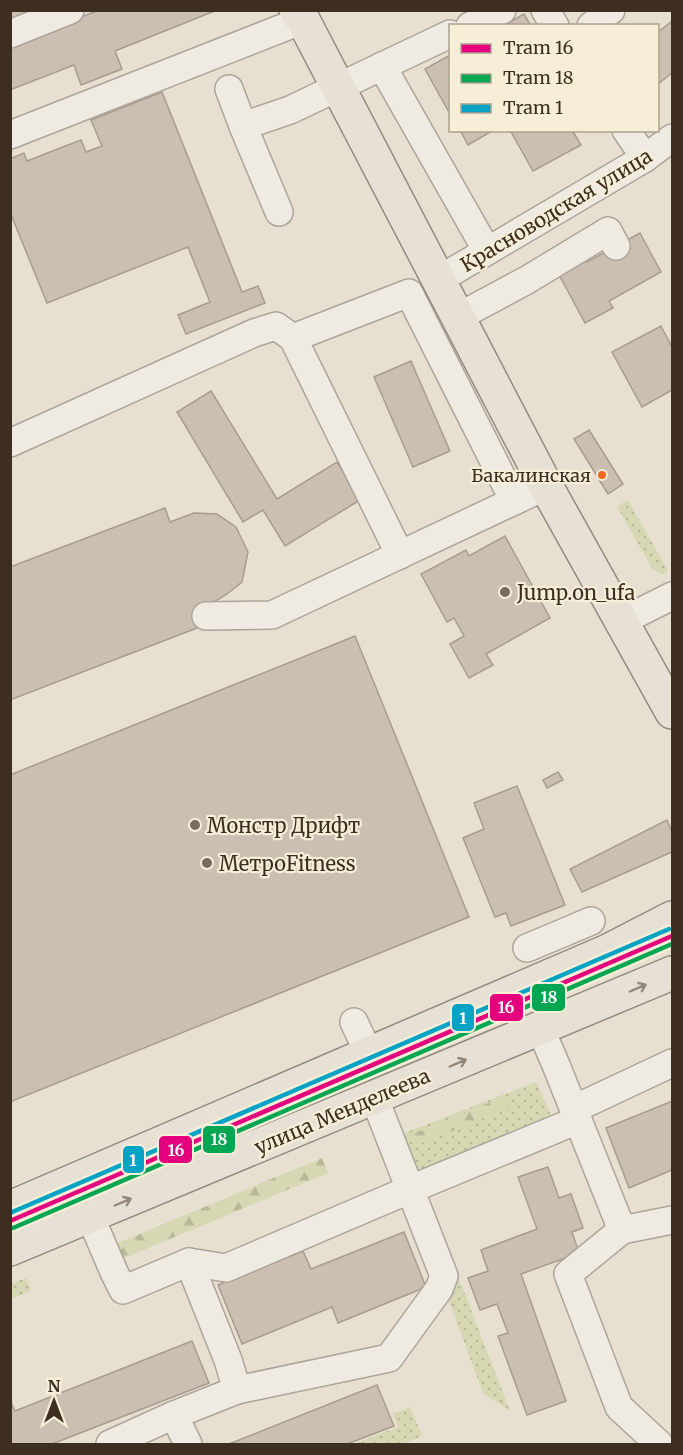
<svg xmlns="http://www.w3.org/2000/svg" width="683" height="1455" viewBox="0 0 683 1455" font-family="Merriweather,serif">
<defs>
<pattern id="grass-dots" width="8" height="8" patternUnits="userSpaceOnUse" patternTransform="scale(1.5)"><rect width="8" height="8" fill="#d6d7b3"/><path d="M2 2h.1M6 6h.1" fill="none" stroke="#b9b99a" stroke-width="1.8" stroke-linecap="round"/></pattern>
<pattern id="forest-firs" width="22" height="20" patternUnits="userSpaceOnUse" patternTransform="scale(1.5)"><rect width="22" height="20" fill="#d6d7b3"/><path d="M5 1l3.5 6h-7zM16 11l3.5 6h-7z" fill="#b9b99a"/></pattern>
</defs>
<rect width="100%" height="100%" fill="#e7e0d1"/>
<g fill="url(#grass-dots)">
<polygon points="628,500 668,571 663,574 653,570 617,506"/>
<polygon points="536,1082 555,1124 422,1181 402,1134"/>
<polygon points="458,1276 510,1411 483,1393 447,1296"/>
<polygon points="26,1278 31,1291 11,1299 11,1284"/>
<polygon points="410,1407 422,1436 403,1444 353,1444 398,1427 393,1414"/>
</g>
<g fill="url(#forest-firs)">
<polygon points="503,1097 508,1108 418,1145 412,1134"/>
<polygon points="322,1158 328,1173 117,1261 111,1246"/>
</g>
<g fill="#cbbfb2" stroke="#a89c90" stroke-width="1.5">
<polygon points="10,10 49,10 10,25"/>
<polygon points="99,10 217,10 115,51 122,69 81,85 74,65 10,90 10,45"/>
<polygon points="524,14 531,26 503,26"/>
<polygon points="672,21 672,73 658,84 658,32"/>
<polygon points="450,55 450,114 425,69"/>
<polygon points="162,92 242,292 258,286 265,303 186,334 178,315 210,302 188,247 47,303 12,217 10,217 10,159 24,153 27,161 81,140 86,152 102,146 91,120"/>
<polygon points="460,130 494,130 468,145"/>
<polygon points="510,130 572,130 581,145 533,171"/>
<polygon points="640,233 661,272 609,301 613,308 585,323 556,269 583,254 587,262"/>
<polygon points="661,326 672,347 672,390 642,407 612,352"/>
<polygon points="411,361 450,451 413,467 374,377"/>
<polygon points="211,391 277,499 337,462 360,500 285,546 263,510 243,522 177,412"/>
<polygon points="589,430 623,484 608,494 574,439"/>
<polygon points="165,508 170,522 194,513 217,514 236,527 248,552 242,582 227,594 204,608 210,623 10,700 10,567"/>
<polygon points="505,536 550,618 486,654 493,665 469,678 450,644 464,636 454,618 447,622 421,574 466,550 469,556"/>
<polygon points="355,636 469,917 10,1102 10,775"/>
<polygon points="558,772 563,780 547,788 543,780"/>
<polygon points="517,786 565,905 511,926 506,913 495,917 463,838 484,829 474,803"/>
<polygon points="667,820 672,832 672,852 582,892 570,869"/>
<polygon points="672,1101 672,1170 629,1188 606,1128"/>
<polygon points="548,1167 559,1198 571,1194 583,1228 572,1232 579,1253 521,1274 566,1401 527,1415 498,1336 508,1333 497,1304 480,1310 468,1278 488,1271 481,1250 537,1229 518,1177"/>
<polygon points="404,1232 426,1287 338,1323 332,1307 242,1344 218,1285 303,1251 311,1269"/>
<polygon points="192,1341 209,1383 52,1444 10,1444 10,1400 15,1411"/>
<polygon points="377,1385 394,1426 347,1444 229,1444"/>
</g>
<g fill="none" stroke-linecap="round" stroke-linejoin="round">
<g stroke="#ada599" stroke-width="30">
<g id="minor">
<polyline points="545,10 555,26"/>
<polyline points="470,26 502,10"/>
<polyline points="591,26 611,10"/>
<polyline points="10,34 70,10"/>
<polyline points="382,66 487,251"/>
<polyline points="229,89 243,126"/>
<polyline points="626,130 645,158"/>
<polyline points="10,135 303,20"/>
<polyline points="279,212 243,126 290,110 450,34"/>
<polyline points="438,280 645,158 672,138"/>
<polyline points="458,317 527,280 608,231 616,246"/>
<polyline points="293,338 409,293 514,501"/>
<polyline points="10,443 254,333 276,326 293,338 400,555"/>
<polyline points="206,616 272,615 546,486"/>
<polyline points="622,621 672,596"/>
<polyline points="527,948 591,921"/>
<polyline points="354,1022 369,1054"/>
<polyline points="540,1028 556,1065 622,1230 672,1220"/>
<polyline points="574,1109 672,1063"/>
<polyline points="90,1216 114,1272 123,1290 189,1262 226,1268 411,1189 578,1120"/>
<polyline points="622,1230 568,1274 619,1407 659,1444"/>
<polyline points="237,1390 389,1358 439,1289 444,1276 374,1097"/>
<polyline points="174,1415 188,1444"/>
<polyline points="110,1444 174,1415 237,1390 228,1360 189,1262"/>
</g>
</g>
<g stroke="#928b80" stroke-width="36">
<g id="major">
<polyline points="296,10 303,20 546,486 672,712"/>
<polyline points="10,1208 608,951 672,918"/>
<polyline points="10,1249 672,973"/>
</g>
</g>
<use href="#minor" stroke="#efebe3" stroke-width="27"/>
<use href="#major" stroke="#e6e1d4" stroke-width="33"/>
<g stroke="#f7eed8" stroke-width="9">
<polyline id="tram-1" points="10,1221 672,936"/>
</g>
<g stroke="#f7eed8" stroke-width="9">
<polyline id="tram-2" points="13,1228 672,944"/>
</g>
<g stroke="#f7eed8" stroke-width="9">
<polyline id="tram-3" points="10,1213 669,929"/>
</g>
<use href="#tram-1" stroke="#e5007d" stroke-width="4.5"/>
<use href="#tram-2" stroke="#00a651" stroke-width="4.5"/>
<use href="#tram-3" stroke="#03a3c5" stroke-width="4.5"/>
</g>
<defs><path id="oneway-shaft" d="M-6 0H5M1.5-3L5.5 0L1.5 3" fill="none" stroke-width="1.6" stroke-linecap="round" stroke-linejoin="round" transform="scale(1.5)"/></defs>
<g stroke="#92887a">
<use href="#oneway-shaft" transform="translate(638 988) rotate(-23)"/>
<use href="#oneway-shaft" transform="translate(458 1063) rotate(-23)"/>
<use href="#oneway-shaft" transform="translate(123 1202) rotate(-23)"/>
</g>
<circle fill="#f26522" stroke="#f7eed8" stroke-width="2" cx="602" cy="475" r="5"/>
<g fill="#786c5e" stroke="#f7eed8" stroke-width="2">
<circle cx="505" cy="592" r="6"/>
<circle cx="195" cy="825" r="6"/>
<circle cx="207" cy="863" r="6"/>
</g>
<g text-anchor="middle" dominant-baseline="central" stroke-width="4.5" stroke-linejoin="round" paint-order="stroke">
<g font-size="18" fill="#3d2e20" stroke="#f7eed8" text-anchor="end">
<text x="591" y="475">Бакалинская</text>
</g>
<g font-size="20" fill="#3d2e20" stroke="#f7eed8">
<text transform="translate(556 210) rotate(-31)">Красноводская улица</text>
<text transform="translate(342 1111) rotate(-23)">улица Менделеева</text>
</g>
<g font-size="20" fill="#3d2e20" stroke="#f7eed8" text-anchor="start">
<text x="517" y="592">Jump.on_ufa</text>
<text x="207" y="825">Монстр Дрифт</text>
<text x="219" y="863">МетроFitness</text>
</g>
</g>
<g stroke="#f7eed8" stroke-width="2">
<rect x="531" y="983" width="35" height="29" rx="6" fill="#00a651"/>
<rect x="489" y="993" width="35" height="29" rx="6" fill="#e5007d"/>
<rect x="451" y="1003" width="24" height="29" rx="6" fill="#03a3c5"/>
<rect x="202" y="1125" width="34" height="29" rx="6" fill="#00a651"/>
<rect x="158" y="1135" width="35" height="29" rx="6" fill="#e5007d"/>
<rect x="122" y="1145" width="23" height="29" rx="6" fill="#03a3c5"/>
</g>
<g font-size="16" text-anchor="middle" font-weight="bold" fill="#fff">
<text x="549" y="1003">18</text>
<text x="506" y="1013">16</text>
<text x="463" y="1024">1</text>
<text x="219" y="1145">18</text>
<text x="176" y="1156">16</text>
<text x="133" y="1166">1</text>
</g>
<rect width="683" height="1455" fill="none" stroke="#3d2e20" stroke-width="24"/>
<rect x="449" y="24" width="210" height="108" fill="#f7eed8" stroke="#ada18e" stroke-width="1.5"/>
<rect x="461" y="44" width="30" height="9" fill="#e5007d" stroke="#ada18e" stroke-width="1.5"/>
<text x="503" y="54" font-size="18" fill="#3d2e20">Tram 16</text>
<rect x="461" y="74" width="30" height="9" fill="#00a651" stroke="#ada18e" stroke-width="1.5"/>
<text x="503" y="84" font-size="18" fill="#3d2e20">Tram 18</text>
<rect x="461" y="104" width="30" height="9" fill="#03a3c5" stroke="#ada18e" stroke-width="1.5"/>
<text x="503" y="114" font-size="18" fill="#3d2e20">Tram 1</text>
<g transform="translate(54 1401)" stroke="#f7eed8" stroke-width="4.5" paint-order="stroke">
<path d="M0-4.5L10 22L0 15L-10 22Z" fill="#3d2e20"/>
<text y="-9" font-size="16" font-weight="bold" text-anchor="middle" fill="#3d2e20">N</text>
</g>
</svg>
